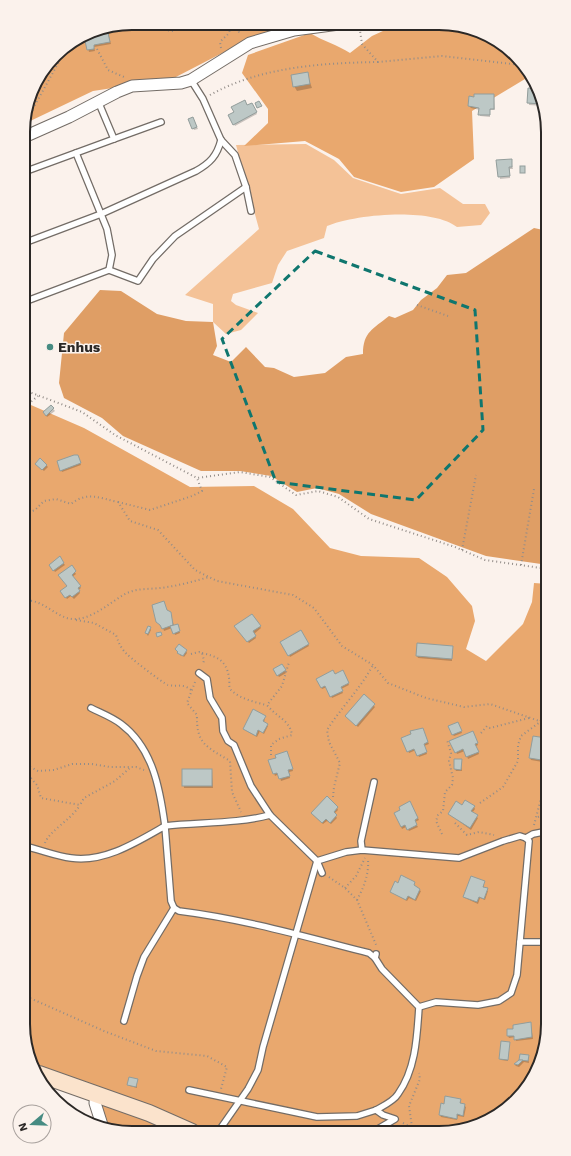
<svg xmlns="http://www.w3.org/2000/svg" width="571" height="1156" viewBox="0 0 571 1156" font-family="'Work Sans',sans-serif">
<rect width="100%" height="100%" fill="#fbf2ec"/>
<path fill="#f4c297" d="M306 144 334 160 353 178 401 194 440 188 463 204H485L490 213 481 225 457 227C432 207 355 214 327 226L324 238 287 251 278 265 272 283 233 294 231 301 236 305 258 313 241 330 226 334 213 322V304L185 295 259 229 236 145Z"/>
<g fill="#e9a86e">
<path d="M132 23 293 24 230 49 172 79 93 91 24 124C24 87 57 46 90 32 102 26 119 26 132 23Z"/>
<path d="M396 25H460L511 50 530 79H525L472 111 474 159 434 187 401 192 354 177 339 159 305 141 244 146 268 123V109L242 73 248 55 310 33C323 41 338 45 350 53L372 36Z"/>
<polygon points="24,402 84,428 190,487 254,486 293,509 330,548 361,556 419,558 447,577 472,606 475,621 466,649 486,661 523,624 532,602 534,583 548,584 548,1031 525,1090 474,1127 439,1133 118,1132 99,1123 86,1084 31,1062 29,1059 23,1024"/>
</g>
<path fill="#df9e65" d="M534 228 548 231V565L486 556 371 514 339 494 317 488 297 492 271 476 240 471H201L123 436 102 418 64 398 59 383 64 333 100 290 121 291 157 314 186 321 213 322 217 346 213 355 231 362 246 347 265 367 274 368 294 377 325 373 346 357 363 354C363 332 373 329 389 316L395 318 413 310 421 300 437 288 447 275 466 273Z"/>
<g fill="#0003">
<polygon points="144,23 169,23 150,28 149,24"/>
<polygon points="107,29 111,44 94,47 95,51 89,52 85,36"/>
<polygon points="307,74 312,88 297,91 294,86"/>
<polygon points="529,89 537,90 542,97 544,106 529,105"/>
<polygon points="494,95 495,110 490,110 490,117 480,116 480,110 471,108 469,106 475,98"/>
<polygon points="252,104 257,114 235,126 229,115"/>
<polygon points="189,120 194,120 198,129 194,130"/>
<polygon points="511,160 513,169 510,169 510,178 500,179 498,161"/>
<polygon points="51,406 55,411 47,417 45,414"/>
<polygon points="78,458 81,465 62,472 61,470"/>
<polygon points="46,465 48,467 44,471 38,466"/>
<polygon points="59,558 65,565 55,572 50,565"/>
<polygon points="71,567 76,574 72,577 81,588 78,590 80,593 74,599 71,596 67,599 62,593 68,586"/>
<polygon points="167,611 171,615 174,626 178,627 180,633 175,635 172,628 164,631 163,628 165,627"/>
<polygon points="252,615 261,628 254,634 256,638 249,643 237,628"/>
<polygon points="150,628 151,630 148,636 146,633"/>
<polygon points="301,632 309,646 290,657 282,643"/>
<polygon points="452,647 452,661 418,658 417,656"/>
<polygon points="176,649 186,651 187,653 184,657 182,655 181,656"/>
<polygon points="282,665 286,673 279,677 274,670"/>
<polygon points="342,672 349,685 341,689 343,693 332,698 327,687 322,689 318,679"/>
<polygon points="364,696 375,707 358,727 347,717"/>
<polygon points="265,717 264,723 268,726 264,734 260,731 257,737 245,730 244,729"/>
<polygon points="459,725 462,733 454,736 453,735"/>
<polygon points="423,731 429,744 424,746 427,754 419,757 416,750 409,753 403,738"/>
<polygon points="473,734 478,745 476,746 479,754 468,759 465,751 457,754 451,741"/>
<polygon points="545,739 545,747 548,748 548,763 531,760 530,758"/>
<polygon points="288,754 293,771 289,772 290,778 281,781 279,774 275,776 270,761"/>
<polygon points="461,760 462,771 456,771 455,769"/>
<polygon points="183,770 212,770 213,788 184,788"/>
<polygon points="410,803 419,820 415,822 418,827 409,831 406,827 402,829 395,813"/>
<polygon points="456,803 463,807 474,807 475,809 472,813 478,818 471,830 449,814"/>
<polygon points="337,808 338,810 334,814 337,818 331,824 327,821 323,824 313,815"/>
<polygon points="484,882 484,888 488,891 485,900 480,898 478,904 465,898 464,897"/>
<polygon points="414,883 414,887 421,891 416,901 409,898 407,901 391,892"/>
<polygon points="531,1025 533,1039 516,1041 515,1037 509,1038 508,1036 508,1030"/>
<polygon points="509,1043 508,1061 501,1060 500,1059"/>
<polygon points="528,1056 529,1063 524,1062 519,1067 516,1066 515,1065"/>
<polygon points="137,1080 137,1088 130,1086 128,1084"/>
<polygon points="460,1100 461,1104 466,1107 464,1117 458,1116 457,1120 441,1117 440,1115 445,1105"/>
</g>
<g fill="#bdc8c6" stroke="#929d9b">
<polygon points="148,23 162,23 148,27"/>
<polygon points="107,28 110,42 94,45 94,49 87,50 84,36"/>
<polygon points="308,72 310,84 293,87 291,75"/>
<polygon points="528,88 536,89 542,97 543,104 527,103"/>
<polygon points="474,94 494,94 494,109 490,109 490,115 478,115 479,108 468,106 469,96 474,97"/>
<polygon points="245,100 247,105 252,103 257,112 233,125 228,115 234,112 231,107"/>
<polygon points="259,101 262,106 257,108 255,103"/>
<polygon points="193,117 197,127 192,129 188,119"/>
<polygon points="512,159 512,167 509,167 510,176 498,177 496,160"/>
<rect x="520" y="166" width="5" height="7"/>
<polygon points="51,405 54,408 46,416 43,412"/>
<polygon points="74,455 78,455 81,463 60,471 57,461"/>
<polygon points="40,458 47,465 42,470 35,464"/>
<polygon points="60,556 64,563 53,571 49,565"/>
<polygon points="72,565 76,571 72,575 81,586 78,588 80,591 72,597 70,595 65,598 60,591 67,586 58,575"/>
<polygon points="164,601 167,610 171,612 173,625 162,629 160,625 156,622 152,605"/>
<polygon points="252,614 261,626 253,631 256,636 247,642 234,626"/>
<polygon points="178,624 180,631 173,634 170,626"/>
<polygon points="148,626 151,627 148,634 145,633"/>
<polygon points="301,630 309,644 288,656 280,642"/>
<polygon points="161,632 162,635 157,637 156,633"/>
<polygon points="417,643 453,646 452,659 416,656"/>
<polygon points="179,644 187,650 183,656 177,653 178,652 175,649"/>
<polygon points="282,664 286,670 277,676 273,669"/>
<polygon points="333,670 335,674 343,670 349,683 341,687 343,691 330,697 325,686 321,688 316,679"/>
<polygon points="364,694 375,704 356,726 345,716"/>
<polygon points="253,709 266,716 263,721 268,724 263,733 258,730 256,736 243,729"/>
<polygon points="458,722 462,731 452,735 448,726"/>
<polygon points="423,728 428,742 424,744 427,752 417,756 414,749 407,752 401,738 411,734 410,731"/>
<polygon points="473,731 478,743 475,744 479,752 466,757 463,749 455,753 449,741"/>
<polygon points="533,736 546,738 544,746 548,748 548,761 529,758"/>
<polygon points="287,751 293,769 288,770 290,776 279,779 277,773 273,774 268,760 276,758 275,755"/>
<polygon points="454,759 462,759 461,770 454,769"/>
<rect x="182" y="769" width="30" height="17"/>
<polygon points="327,796 338,807 334,812 337,815 330,823 326,819 322,823 311,813"/>
<polygon points="465,800 475,806 471,811 478,815 470,828 448,814 456,801 462,805"/>
<polygon points="410,801 418,818 415,820 417,825 407,830 405,825 401,827 394,813 400,810 399,807"/>
<polygon points="401,875 415,882 414,885 420,889 415,900 408,896 406,900 390,892 395,881 398,883"/>
<polygon points="471,876 485,881 483,887 488,888 484,899 479,897 477,902 463,897"/>
<polygon points="531,1022 532,1037 514,1040 514,1036 507,1036 507,1029 513,1029 513,1025"/>
<polygon points="501,1041 510,1042 508,1060 499,1059"/>
<polygon points="520,1054 529,1055 528,1061 519,1060"/>
<polygon points="519,1060 523,1060 518,1065 514,1064"/>
<polygon points="129,1077 138,1079 136,1087 127,1085"/>
<polygon points="445,1096 461,1099 460,1103 465,1104 463,1116 457,1114 457,1119 439,1115 441,1103 444,1104"/>
</g>
<g fill="none" stroke-linecap="round" stroke-linejoin="round">
<g stroke="#736c66" stroke-width="8">
<g id="service">
<polyline points="191,80 203,99 221,140 235,155 246,187 251,211"/>
<polyline points="114,139 161,122"/>
<polyline points="76,153 107,229 112,255 109,270"/>
<polyline points="24,163 27,171"/>
<polyline points="24,172 114,139 98,101"/>
<path d="M24 243 101 214 196 171C210 163 217 156 221 140"/>
<polyline points="24,302 109,270 138,281 153,259 175,236 246,187"/>
<polyline points="199,673 207,679 210,698 222,718 223,731 228,741 234,745 251,786 270,815"/>
<path d="M91 708C101 713 112 717 121 724 153 748 160 789 165 826 200 822 236 824 270 815L317 861 322 873"/>
<polyline points="526,838 533,834 548,831"/>
<path d="M23 846C39 849 55 856 71 858 104 863 137 842 165 826L171 901 174 908 179 911C244 919 306 937 369 953L375 958"/>
<polyline points="362,850 361,841 374,782"/>
<polyline points="520,942 548,942"/>
<polyline points="124,1021 137,976 144,957 174,908"/>
<polyline points="189,1090 317,1117 357,1116 376,1110"/>
<polyline points="218,1132 248,1089 258,1070 263,1047 317,861 346,852 362,850 459,858 503,841 520,836 526,838 529,841 517,975 511,993 499,1001 478,1005 436,1002 419,1007"/>
<path d="M371 1133 395 1119 383 1115 376 1110C383 1106 394 1101 398 1094 416 1069 417 1036 419 1007L382 969 375 958 376 954"/>
</g>
</g>
<g stroke="#736c66" stroke-width="13">
<g id="minor">
<polyline points="24,137 69,117 117,92 132,86 181,83 191,80 250,43 294,30 339,24"/>
<polyline points="96,1095 95,1103 102,1125"/>
</g>
</g>
<g stroke="#736c66" stroke-width="18">
<polyline id="secondary" points="39,1074 149,1113 192,1132"/>
</g>
<g stroke="#938d89" stroke-width="2" stroke-dasharray="1 3" stroke-linecap="butt">
<polyline points="236,24 240,35"/>
<polyline points="359,24 362,44 378,62 442,56 521,65"/>
<polyline points="164,30 174,31 192,23"/>
<path d="M221 48 220 42C226 35 232 34 229 24"/>
<polyline points="97,49 108,70 124,77"/>
<polyline points="49,65 54,67"/>
<path d="M210 95C260 67 321 63 378 62"/>
<polyline points="28,104 33,111"/>
<polyline points="25,123 61,58 59,52"/>
<polyline points="417,305 448,316"/>
<polyline points="24,390 82,412 115,435 197,478 240,472 270,477 296,495 318,491 338,497 369,519 455,547 485,560 548,569"/>
<polyline points="24,435 26,406 38,396"/>
<polyline points="118,502 150,510 192,496 202,491 197,478"/>
<polyline points="24,505 27,513"/>
<path d="M24 518 27 513 35 510 44 501 56 499 71 504C87 491 99 498 118 502L130 521 158 530 195 570 217 581 293 595 314 608 342 646 373 665 388 683 426 698 464 707 490 704 548 724"/>
<polyline points="462,550 476,475"/>
<polyline points="521,565 534,489"/>
<path d="M23 601C42 597 56 619 74 619 93 619 109 603 125 594 138 587 153 590 167 587 181 585 195 581 209 577"/>
<path d="M76 620 94 623 116 635C118 641 120 646 124 651 126 655 164 684 168 685 177 687 183 683 191 690"/>
<path d="M202 653C217 656 227 661 229 678 230 682 228 687 231 690 240 699 255 702 266 705"/>
<polyline points="191,654 199,652 202,653 204,660 203,665"/>
<polyline points="548,672 548,656"/>
<path d="M195 682 187 703 197 715C196 744 207 747 230 761L232 792 241 812"/>
<polyline points="481,733 487,726 490,728 529,718"/>
<path d="M271 755V745L279 739 292 735C290 720 276 717 267 705L282 686 289 662"/>
<polyline points="23,763 38,771 54,770 72,764 92,764 110,767 136,767 144,770"/>
<polyline points="23,769 37,785 41,798 80,805 84,798 115,781 131,767"/>
<path d="M333 797 334 787 340 763 329 742 327 730C341 708 360 689 373 665"/>
<polyline points="480,803 503,787 518,761 518,745 521,736 540,722 548,707"/>
<polyline points="538,817 548,813"/>
<polyline points="455,823 467,835 479,832 494,835"/>
<polyline points="534,825 543,791 546,786 546,765"/>
<polyline points="442,834 436,821 438,815 443,811 445,792 452,785 453,778 449,761 451,753 447,740"/>
<path d="M45 843C49 831 71 820 80 805"/>
<polyline points="329,877 345,888 357,900 377,947"/>
<polyline points="345,888 356,876 365,858"/>
<path d="M357 900C364 887 369 874 368 860"/>
<polyline points="23,995 104,1031 156,1051 207,1056 227,1067 221,1089"/>
<polyline points="403,1123 423,1133"/>
<polyline points="412,1127 409,1106 420,1079 419,1073"/>
</g>
<use href="#service" stroke="#fff" stroke-width="5.5"/>
<use href="#minor" stroke="#fff" stroke-width="11"/>
<use href="#secondary" stroke="#fbe3cc" stroke-width="16"/>
</g>
<path fill="none" stroke="#0f766e" stroke-width="3" stroke-dasharray="8 5" stroke-linejoin="round" d="M315 251 475 310 483 430 416 500 276 482 222 339Z"/>
<circle fill="#468b82" stroke="#fbf2ec" stroke-width="1.5" cx="50" cy="347" r="4"/>
<g text-anchor="middle" dominant-baseline="central" stroke-width="3" stroke-linejoin="round" paint-order="stroke">
<g font-size="14" font-weight="bold" fill="#2b2826" stroke="#fbf2ec" text-anchor="start">
<text x="58" y="347">Enhus</text>
</g>
</g>
<path d="M0 0H571V1156H0ZM132 30H439A102 102 0 0 1 541 132V1024A102 102 0 0 1 439 1126H132A102 102 0 0 1 30 1024V132A102 102 0 0 1 132 30Z" fill="#fbf2ec" fill-rule="evenodd"/>
<path fill="none" stroke="#2b2826" stroke-width="2" d="M132 30H439A102 102 0 0 1 541 132V1024A102 102 0 0 1 439 1126H132A102 102 0 0 1 30 1024V132A102 102 0 0 1 132 30Z"/>
<g transform="translate(32 1124) rotate(251)"><circle r="19" fill="#fbf2ec" stroke="#a8a19d"/>
<path d="M0-3L7 15L0 10L-7 15Z" fill="#468b82"/>
<text y="-6" font-size="11" font-weight="bold" text-anchor="middle" fill="#2b2826">N</text>
</g>
</svg>
